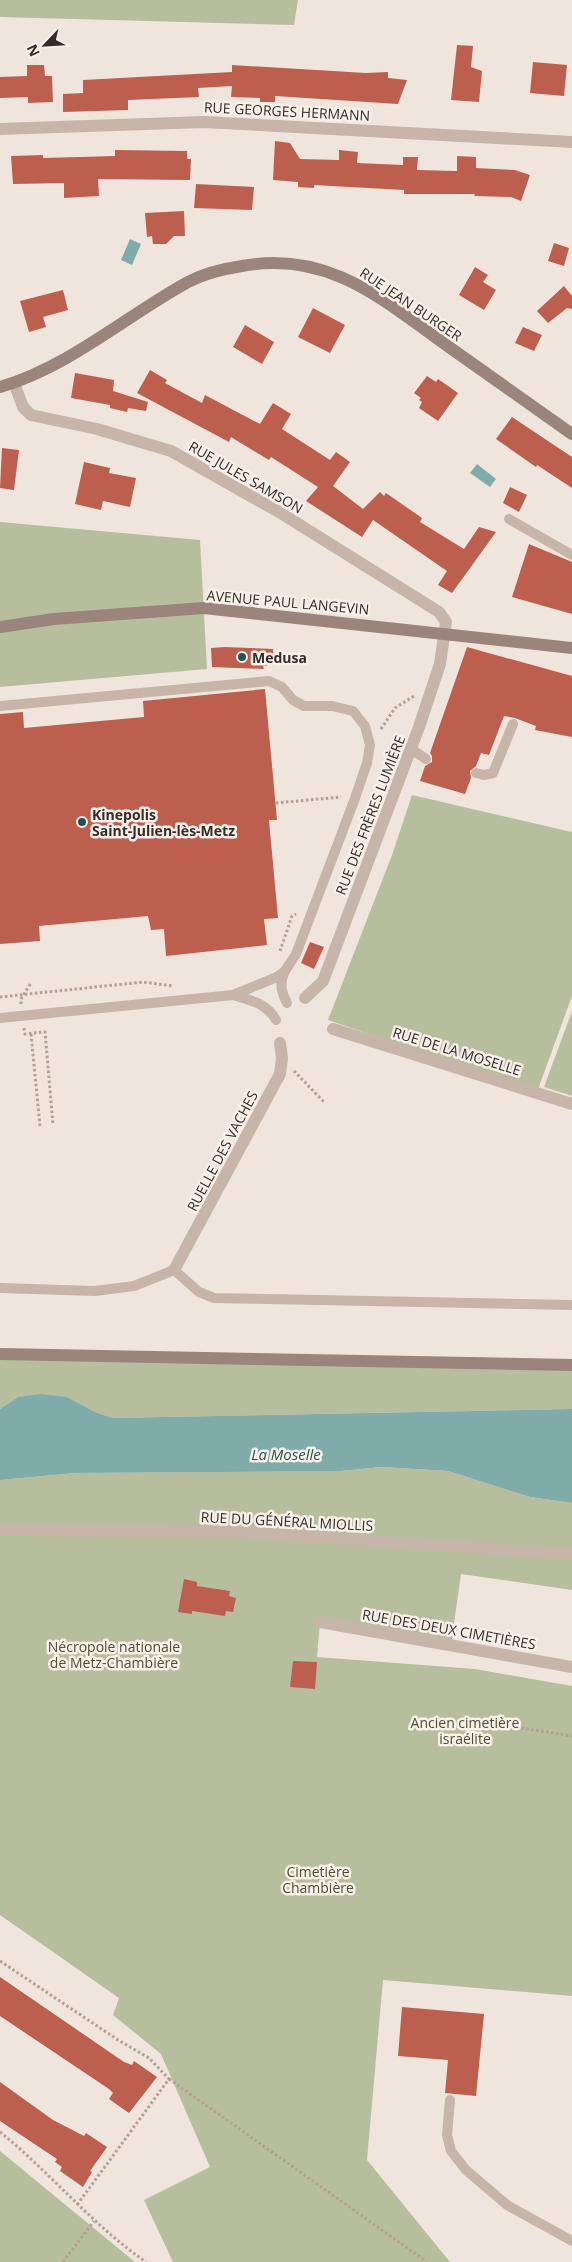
<svg xmlns="http://www.w3.org/2000/svg" width="572" height="2262" viewBox="0 0 572 2262" font-family="'Open Sans',sans-serif">
<rect width="100%" height="100%" fill="#f0e5dd"/>
<g fill="#b7be9e">
<polygon points="0,0 298,0 294,25 0,17"/>
<polygon points="0,522 200,540 207,669 0,687"/>
<polygon points="412,795 572,832 572,996 537,1092 328,1020 392,855"/>
<polygon points="572,1011 572,1096 544,1087"/>
<polygon points="0,1354 572,1365 572,1409 111,1418 95,1412 67,1397 18,1397 0,1409"/>
<polygon points="382,1467 448,1471 530,1497 572,1503 572,1590 461,1574 451,1645 320,1622 317,1657 475,1669 572,1686 572,1996 383,1980 367,2160 450,2262 173,2262 144,2200 210,2167 161,2054 113,2015 119,1998 0,1915 0,1480 75,1473 341,1471"/>
<polygon points="0,2151 135,2262 0,2262"/>
</g>
<g fill="#7faba9">
<polygon points="130,239 141,244 132,265 121,260"/>
<polygon points="477,464 496,479 490,487 470,473"/>
<polygon points="41,1394 67,1397 95,1412 112,1418 572,1409 572,1503 530,1497 448,1471 382,1467 341,1471 75,1473 0,1480 0,1409 18,1397"/>
</g>
<g fill="#bc5f4f">
<polygon points="457,45 473,46 471,67 482,71 479,102 451,100"/>
<polygon points="533,62 567,65 564,96 530,93"/>
<polygon points="27,65 44,65 45,76 52,76 53,102 28,103 28,97 0,98 0,77 27,76"/>
<polygon points="232,65 366,73 388,72 388,78 407,80 398,104 275,96 275,102 260,102 260,98 231,97 232,86 198,88 199,97 128,100 128,110 63,112 63,94 83,93 83,80 232,72"/>
<polygon points="275,141 290,143 300,159 339,160 339,150 358,152 357,163 403,165 403,157 418,157 417,170 457,171 457,156 476,157 476,168 515,170 530,175 521,201 511,197 474,196 475,194 404,194 404,190 314,185 314,188 298,187 298,182 273,180"/>
<polygon points="115,150 187,151 187,159 191,159 190,180 98,179 99,196 64,198 64,183 13,184 11,156 43,155 43,158 115,156"/>
<polygon points="196,184 254,187 252,210 194,208"/>
<polygon points="184,211 185,236 174,236 166,244 153,244 152,236 147,237 145,213"/>
<polygon points="554,243 569,248 564,266 548,261"/>
<polygon points="475,267 488,275 483,282 496,290 484,310 459,295"/>
<polygon points="564,286 572,296 572,309 567,308 548,323 537,311"/>
<polygon points="63,290 68,310 43,317 46,327 29,332 20,301"/>
<polygon points="313,308 345,325 330,353 298,337"/>
<polygon points="245,325 274,342 262,364 233,347"/>
<polygon points="523,327 542,335 534,351 515,343"/>
<polygon points="150,370 167,380 165,383 202,403 205,395 260,424 273,403 291,414 282,429 330,460 336,452 350,462 333,486 363,509 380,492 384,496 386,493 422,518 420,522 464,549 479,527 496,532 452,593 438,585 447,571 373,520 362,537 306,501 318,487 271,457 269,460 231,437 229,442 137,393"/>
<polygon points="75,373 114,380 113,391 148,402 146,411 128,408 127,412 110,408 110,405 71,398"/>
<polygon points="427,376 436,382 438,379 458,393 438,421 419,408 422,402 419,400 421,398 414,393"/>
<polygon points="512,417 572,457 572,488 537,465 536,467 496,439"/>
<polygon points="2,448 19,450 14,490 0,488"/>
<polygon points="84,462 110,468 109,473 136,478 130,507 103,501 101,510 75,504"/>
<polygon points="510,487 527,495 519,512 503,503"/>
<polygon points="529,544 572,562 572,614 512,597"/>
<polygon points="224,647 273,649 274,664 263,666 264,669 212,667 211,648"/>
<polygon points="467,647 572,676 572,737 535,730 536,726 515,718 504,716 489,755 481,753 476,766 470,771 471,778 465,794 420,781 425,766 432,762 432,756 430,753"/>
<polygon points="265,689 277,820 269,820 278,918 264,919 267,945 166,956 164,929 151,930 148,916 39,926 40,941 0,944 0,714 23,712 24,728 144,717 143,701"/>
<polygon points="310,942 324,947 314,969 301,963"/>
<polygon points="184,1579 197,1582 197,1586 230,1591 229,1596 236,1598 233,1612 226,1611 225,1616 192,1611 192,1614 178,1612"/>
<polygon points="293,1661 317,1662 315,1689 290,1687"/>
<polygon points="0,1977 124,2062 132,2065 134,2061 157,2077 129,2113 109,2099 113,2093 109,2089 0,2016"/>
<polygon points="402,2007 484,2014 476,2096 445,2093 448,2060 398,2056"/>
<polygon points="0,2082 53,2120 84,2136 86,2133 107,2147 90,2171 92,2172 83,2187 60,2171 62,2167 55,2162 57,2159 0,2121"/>
</g>
<g fill="none" stroke-linecap="round" stroke-linejoin="round">
<g stroke="#b39f94" stroke-width="3" stroke-dasharray="2.5 2.5" stroke-linecap="butt">
<polyline points="381,729 395,708 414,696"/>
<polyline points="276,803 341,797"/>
<polyline points="280,951 292,916 296,914"/>
<polyline points="0,997 143,982 173,986"/>
<polyline points="21,1004 21,999 31,983"/>
<polyline points="24,1028 25,1034 45,1032 53,1125"/>
<polyline points="31,1034 40,1126"/>
<polyline points="294,1071 325,1103"/>
<polyline points="472,1720 572,1736"/>
<polyline points="0,1961 118,2040 149,2058 169,2079 77,2205"/>
<polyline points="169,2079 427,2262"/>
<path d="M0 2132C51 2173 92 2225 146 2262"/>
<polyline points="63,2262 94,2221"/>
</g>
<g stroke="#c7b5aa" stroke-width="10">
<polyline points="509,519 572,555"/>
<polyline points="0,706 269,681 282,687 293,700 304,706 332,706 353,711 365,726 370,745 367,763 354,801 296,954 285,971 277,977 233,995 0,1018"/>
<polyline points="411,749 426,759"/>
<polyline points="476,773 484,775 493,773 513,724"/>
<path d="M285 971C279 984 281 991 287 1003"/>
<path d="M233 995C250 1000 267 1003 276 1020"/>
<polyline points="0,1288 95,1291 134,1286 174,1270 199,1292 214,1298 572,1305"/>
<polyline points="450,2100 447,2135 451,2151 466,2170 507,2205 572,2241"/>
</g>
<g stroke="#c7b5aa" stroke-width="12">
<polyline points="0,129 204,122 572,142"/>
<polyline points="14,383 23,407 31,415 97,429 171,451 279,512 439,612 446,622 440,664 419,727 323,981 305,998"/>
<polyline points="333,1029 572,1104"/>
<polyline points="174,1270 280,1074 282,1058 280,1043"/>
<polyline points="0,1530 236,1532 572,1554"/>
<polyline points="320,1622 572,1667"/>
</g>
<g stroke="#9b847c" stroke-width="12">
<path d="M0 387C69 367 126 316 188 282 205 273 222 269 242 266 329 250 383 300 449 347 490 376 531 405 572 434"/>
<polyline points="0,627 54,619 204,608 572,648"/>
<polyline points="0,1354 572,1365"/>
</g>
</g>
<g fill="#225452" stroke="#f8f0e9" stroke-width="2">
<circle cx="242" cy="657" r="5"/>
<circle cx="82" cy="822" r="5"/>
</g>
<g text-anchor="middle" dominant-baseline="central" stroke-width="5" stroke-linejoin="round" paint-order="stroke">
<g font-size="14" fill="#352c29" stroke="#f8f0e9">
<text transform="translate(287 111) rotate(3)">RUE GEORGES HERMANN</text>
<text transform="translate(411 304) rotate(34)">RUE JEAN BURGER</text>
<text transform="translate(246 477) rotate(30)">RUE JULES SAMSON</text>
<text transform="translate(288 602) rotate(5)">AVENUE PAUL LANGEVIN</text>
<text transform="translate(370 815) rotate(-69)">RUE DES FRÈRES LUMIÈRE</text>
<text transform="translate(457 1051) rotate(17)">RUE DE LA MOSELLE</text>
<text transform="translate(222 1151) rotate(-62)">RUELLE DES VACHES</text>
<text transform="translate(287 1521) rotate(3)">RUE DU GÉNÉRAL MIOLLIS</text>
<text transform="translate(449 1629) rotate(10)">RUE DES DEUX CIMETIÈRES</text>
</g>
<g font-size="14" font-weight="bold" fill="#352c29" stroke="#f8f0e9" text-anchor="start">
<text x="252" y="657">Medusa</text>
<text x="92" y="814">Kinepolis<tspan x="92" dy="16">Saint-Julien-lès-Metz</tspan></text>
</g>
<g font-size="14" fill="#48522f" stroke="#f8f0e9">
<text x="114" y="1646">Nécropole nationale<tspan x="114" dy="16">de Metz-Chambière</tspan></text>
<text x="465" y="1722">Ancien cimetière<tspan x="465" dy="16">israélite</tspan></text>
<text x="318" y="1871">Cimetière<tspan x="318" dy="16">Chambière</tspan></text>
</g>
<g font-size="15" font-style="italic" fill="#225452" stroke="#f8f0e9">
<text x="286" y="1454">La Moselle</text>
</g>
</g>
<g transform="translate(45 45) rotate(245)" stroke="#f8f0e9" stroke-width="4" paint-order="stroke">
<path d="M0-4L9 19L0 12L-9 19Z" fill="#352c29"/>
<text y="-8" font-size="14" font-weight="bold" text-anchor="middle" fill="#352c29">N</text>
</g>
</svg>
